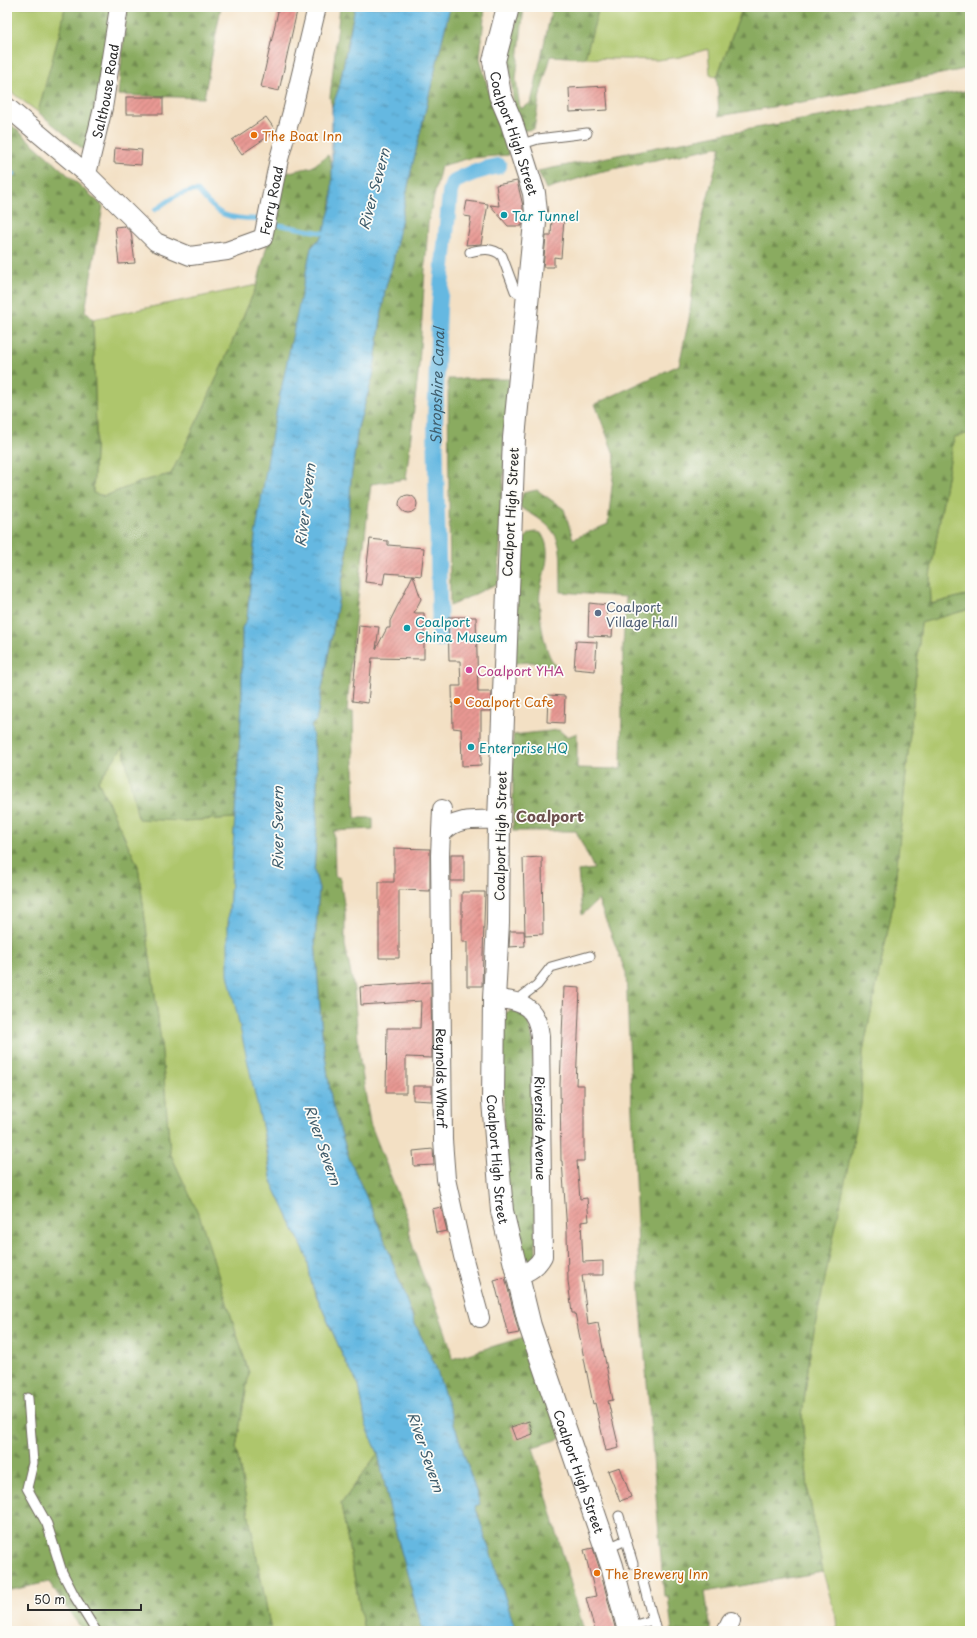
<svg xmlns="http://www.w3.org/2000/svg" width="977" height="1638" viewBox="0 0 977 1638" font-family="'Playpen Sans',sans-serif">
<defs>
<pattern id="forest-firs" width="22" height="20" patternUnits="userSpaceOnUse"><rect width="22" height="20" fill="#8aab60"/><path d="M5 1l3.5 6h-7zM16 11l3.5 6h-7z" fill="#718b4f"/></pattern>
<pattern id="water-ripples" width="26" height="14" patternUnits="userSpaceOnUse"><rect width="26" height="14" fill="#65b8e1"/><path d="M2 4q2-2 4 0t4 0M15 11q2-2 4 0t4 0" fill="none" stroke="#5396b7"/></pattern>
<pattern id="building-hatch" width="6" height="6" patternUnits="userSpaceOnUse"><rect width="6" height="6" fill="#e89893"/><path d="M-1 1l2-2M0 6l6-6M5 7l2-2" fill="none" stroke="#bc7c78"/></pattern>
</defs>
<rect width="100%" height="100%" fill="#fdfcf7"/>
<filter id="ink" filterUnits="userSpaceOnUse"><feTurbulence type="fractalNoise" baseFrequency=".025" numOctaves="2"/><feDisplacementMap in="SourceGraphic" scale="8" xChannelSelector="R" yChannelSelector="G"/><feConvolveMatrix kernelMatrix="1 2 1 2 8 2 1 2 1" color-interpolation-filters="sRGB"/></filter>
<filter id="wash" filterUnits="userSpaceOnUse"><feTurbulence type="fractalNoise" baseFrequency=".012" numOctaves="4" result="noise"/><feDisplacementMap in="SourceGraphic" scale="16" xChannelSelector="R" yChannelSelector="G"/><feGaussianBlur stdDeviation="0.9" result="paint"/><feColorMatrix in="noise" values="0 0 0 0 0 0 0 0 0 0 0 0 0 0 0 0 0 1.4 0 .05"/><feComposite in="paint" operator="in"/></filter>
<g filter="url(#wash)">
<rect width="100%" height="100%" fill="#f3e0c4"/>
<g fill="#aec66c" stroke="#6c784c">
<polygon points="7,7 65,7 62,24 38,112 7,89"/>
<polygon points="599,7 743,7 717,77 710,74 708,49 680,57 657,60 585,58"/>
<polygon points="257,285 204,407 171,474 143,481 105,496 93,494 96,432 93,319"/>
<polygon points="970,433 970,594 931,604 930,576 954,437"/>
<polygon points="970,609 970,1631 837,1631 836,1618 823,1572 808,1490 802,1416 811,1346 860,1104 863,1051 893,905 921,622"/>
<polygon points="123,747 183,821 235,818 228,927 272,1183 307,1257 312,1286 347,1365 359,1385 366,1425 378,1453 341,1504 364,1631 271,1631 236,1448 249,1373 200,1218 170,1153 161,1041 138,866 98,781"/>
</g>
<g fill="url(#forest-firs)" stroke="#5a6b46">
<polygon points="65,7 113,7 101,82 84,150 38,112 62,24"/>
<polygon points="127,7 221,7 204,98 118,95"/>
<polygon points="340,7 355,7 339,88 332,107 330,97"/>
<path d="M450 7H485L480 58 492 104 509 155 470 158 441 166 428 223 419 365 406 479 371 484 351 657 347 712H353L355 818H373V829L334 831 335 876 340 878 345 911V945L354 989 359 1053 370 1123 408 1220C412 1269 445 1311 452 1359L527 1336 562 1438 533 1447 584 1631H516L475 1506 480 1504 435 1365 414 1322 382 1233 349 1158 332 1104 322 1035 315 941 319 888 314 871 317 824V767L310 725 316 721 346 559 351 479 358 427 373 376 385 290 393 262 411 171Z"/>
<polygon points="519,7 524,7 516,79 520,109 531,103 552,8 540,7 599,7 585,58 551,56 540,94 534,129 520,131 514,108 509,59"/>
<polygon points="743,7 970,7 970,68 814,100 719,116 717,77"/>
<path d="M970 90V433L954 437 930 576 931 604 970 594V609L921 623 893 905 863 1051 861 1104 811 1346 802 1416 808 1490 823 1572 705 1592 711 1631H672L668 1596H664L640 1294 626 973 598 900 582 915 578 871 594 869 576 831H513V735L559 730 567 737 577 733V768L621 769 623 646 626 597 561 592C560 543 567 532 519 507L523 493 537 490 564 509 573 539 608 524 615 457 595 404 679 365 689 319 701 223 721 146 599 172 546 189 538 171 722 134Z"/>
<path d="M7 121 103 206 85 311 93 319 96 432 93 493 105 496 143 481 171 474 204 407 257 285 285 173 312 167 328 155C337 171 331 222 321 237 318 241 314 244 311 248L255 537 247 619 242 628V705L235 818 183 821 138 819 123 747 98 781 138 866 161 1041 170 1153 200 1217 249 1373 236 1448 271 1631H83L49 1582 7 1591Z"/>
<polygon points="448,379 509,379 498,583 450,606"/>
<path d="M536 532 541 533C554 552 543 572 540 592 538 609 543 648 553 662 555 665 559 668 561 670L532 662 515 663 518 546 530 533Z"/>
<polygon points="518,1010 526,1015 533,1040 536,1255 531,1260 525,1261 505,1187 502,1015 509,1011"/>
<polygon points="378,1453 392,1518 423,1631 364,1631 341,1504"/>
</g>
<polygon fill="url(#water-ripples)" stroke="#487286" points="355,7 450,7 411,171 393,262 385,290 373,376 358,427 351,479 346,559 316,721 311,725 317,767 317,824 314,871 319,888 315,941 322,1035 332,1104 349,1158 382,1233 414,1322 435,1365 480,1504 475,1506 516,1631 423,1631 392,1518 378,1453 366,1425 359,1385 347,1365 312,1285 307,1257 272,1183 267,1148 228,974 228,927 242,705 242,628 247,619 255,537 273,428 311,248 322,236 332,203 332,107 339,88"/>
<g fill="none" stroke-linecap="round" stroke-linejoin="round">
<g stroke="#65b8e1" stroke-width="4.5">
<polyline points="7,169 14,174"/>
<path d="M155 210C169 200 181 190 198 191 219 217 226 218 258 219"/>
<polyline points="274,224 324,233"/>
</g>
<path stroke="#65b8e1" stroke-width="16" id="s1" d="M440 640 435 424 439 308 450 192 453 182C468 174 482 169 499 166"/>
</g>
<g id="blocks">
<g fill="url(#building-hatch)">
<polygon points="279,7 297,11 279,91 261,87"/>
<polygon points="606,86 608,110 570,112 569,88"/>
<rect x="126" y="97" width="37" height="17"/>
<polygon points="266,117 276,131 242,154 232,140"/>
<polygon points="115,148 142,150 141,165 114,163"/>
<polygon points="517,181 523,206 522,226 508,226 490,205 499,206 496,185"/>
<polygon points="467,201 488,204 481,244 466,245 471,217 464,216"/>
<polygon points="552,218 564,219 561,258 554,257 554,267 543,267 546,236 551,236"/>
<polygon points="124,226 131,232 135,263 119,264 115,227"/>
<circle cx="408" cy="504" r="9"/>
<polygon points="370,539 388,541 388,545 424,548 421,576 413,575 421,599 414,613 424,613 424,659 372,658 368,703 352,701 359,625 379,627 376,649 387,628 390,628 390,621 413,575 385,573 383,584 365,582"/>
<polygon points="589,603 607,605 606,622 613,622 612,637 588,636"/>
<polygon points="448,617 476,617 478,692 492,692 491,711 481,711 481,765 462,766 461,729 453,728 452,686 461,686 460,661 449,661"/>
<polygon points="576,641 597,642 595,671 574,669"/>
<polygon points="548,695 565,696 564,723 547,722"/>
<polygon points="394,848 430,849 430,891 399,890 399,958 379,958 379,882 394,882"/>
<rect x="451" y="854" width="13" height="27"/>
<polygon points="542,857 543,934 525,935 523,858"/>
<polygon points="462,892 485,892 482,986 467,986 467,942 462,942"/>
<polygon points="510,931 524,931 525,946 509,947"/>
<polygon points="431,982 432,1058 406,1057 406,1093 386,1093 387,1028 420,1028 421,1001 361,1005 360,987"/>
<polygon points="564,987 580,988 576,1085 584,1085 584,1161 577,1161 580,1199 587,1198 589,1221 581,1222 583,1262 603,1261 603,1275 582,1275 588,1325 598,1323 613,1400 608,1401 619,1448 606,1451 595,1403 593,1404 575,1313 572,1313 568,1281 567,1231 562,1161 561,1161 560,1085"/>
<polygon points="413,1086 432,1086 432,1101 413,1100"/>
<polygon points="433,1149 434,1165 414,1166 413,1151"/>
<polygon points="441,1207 447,1231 436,1233 432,1209"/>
<polygon points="505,1277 519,1333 508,1335 494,1280"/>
<polygon points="529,1421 533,1434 516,1440 511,1427"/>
<polygon points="620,1467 631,1497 620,1501 608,1471"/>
<polygon points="593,1548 600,1570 616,1631 595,1631 586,1598 596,1596 584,1550"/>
</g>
</g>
</g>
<g filter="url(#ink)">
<use href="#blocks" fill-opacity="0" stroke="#716a61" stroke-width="1"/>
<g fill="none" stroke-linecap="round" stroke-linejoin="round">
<g stroke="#716a61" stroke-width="11">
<g id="lane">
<polyline points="519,145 538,139 587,133"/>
<path d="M470 252C481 249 493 247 502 256L515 291 527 299"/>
<polyline points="516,1001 537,985 551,967 590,956"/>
<polyline points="28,1398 33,1463 27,1488 47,1524 62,1572 75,1597 96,1631"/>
<polyline points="626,1540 633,1564"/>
<polyline points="606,1549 626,1540 619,1516"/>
<polyline points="653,1620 656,1631"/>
<polyline points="628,1627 653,1620 643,1582"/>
</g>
</g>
<g stroke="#716a61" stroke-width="20">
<g id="street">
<path id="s2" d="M7 107 87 174 156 242 190 256 227 251 263 238 279 159 292 112 317 7"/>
<path id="s3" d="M87 174 103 108 119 7"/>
<path id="s4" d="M442 809 440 855 443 1140 446 1179 463 1256 480 1318"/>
<path d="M442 834C456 816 478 820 499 820"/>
<path id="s5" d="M494 999C521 1000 537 1006 540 1036L543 1256C537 1267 530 1271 518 1276"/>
<polyline points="726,1631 731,1621"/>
</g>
</g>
<g stroke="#716a61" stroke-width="24">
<g id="secondary">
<path id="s6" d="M508 7 494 61 500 95 511 121 534 193 536 212 514 438 499 820 498 923 494 999 493 1101 502 1211 530 1326 612 1566 629 1631"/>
</g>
</g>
<use href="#lane" stroke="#fff" stroke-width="9"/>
<use href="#street" stroke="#fff" stroke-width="18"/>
<use href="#secondary" stroke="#fff" stroke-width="22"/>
</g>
</g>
<g fill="#e8710a" stroke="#fdfcf7" stroke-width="1.5">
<circle cx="254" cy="135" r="4"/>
<circle cx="457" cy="701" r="4"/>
<circle cx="597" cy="1573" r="4"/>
</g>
<g fill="#0f9aa8" stroke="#fdfcf7" stroke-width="1.5">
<circle cx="504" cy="215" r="4"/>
<circle cx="407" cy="628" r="4"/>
<circle cx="471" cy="747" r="4"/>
</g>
<circle fill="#5c6f8a" stroke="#fdfcf7" stroke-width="1.5" cx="598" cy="613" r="4"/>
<circle fill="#d1479c" stroke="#fdfcf7" stroke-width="1.5" cx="469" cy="670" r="4"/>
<g text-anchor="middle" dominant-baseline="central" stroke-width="3.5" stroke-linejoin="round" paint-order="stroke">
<g font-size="13" fill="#2b2b2b" stroke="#fdfcf7">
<text stroke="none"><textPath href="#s3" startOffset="85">Salthouse Road</textPath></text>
<text stroke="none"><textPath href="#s6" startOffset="131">Coalport High Street</textPath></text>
<text stroke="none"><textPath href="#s2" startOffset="352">Ferry Road</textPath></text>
<text transform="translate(510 512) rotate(-87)">Coalport High Street</text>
<text transform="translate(500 836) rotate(-89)">Coalport High Street</text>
<text stroke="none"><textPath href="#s4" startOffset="269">Reynolds Wharf</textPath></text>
<text stroke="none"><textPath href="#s5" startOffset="159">Riverside Avenue</textPath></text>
<text stroke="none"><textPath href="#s6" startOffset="1162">Coalport High Street</textPath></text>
<text stroke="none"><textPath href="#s6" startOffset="1486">Coalport High Street</textPath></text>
</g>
<g font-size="13" fill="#c56008" stroke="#fdfcf7" text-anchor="start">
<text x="262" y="135">The Boat Inn</text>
<text x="465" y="701">Coalport Cafe</text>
<text x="605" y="1573">The Brewery Inn</text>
</g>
<g font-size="13" fill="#0d838f" stroke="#fdfcf7" text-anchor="start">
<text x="512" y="215">Tar Tunnel</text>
<text x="415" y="621">Coalport<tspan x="415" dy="15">China Museum</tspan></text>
<text x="479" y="747">Enterprise HQ</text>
</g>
<g font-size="13" fill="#4e5e75" stroke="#fdfcf7" text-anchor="start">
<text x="606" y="606">Coalport<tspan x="606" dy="15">Village Hall</tspan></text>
</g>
<g font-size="13" fill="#b23c85" stroke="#fdfcf7" text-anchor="start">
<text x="477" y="670">Coalport YHA</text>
</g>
<g font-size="14" font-style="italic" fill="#3f5c6b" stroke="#fdfcf7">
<text transform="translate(374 189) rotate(-75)">River Severn</text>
<text stroke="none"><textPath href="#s1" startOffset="254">Shropshire Canal</textPath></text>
<text transform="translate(305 505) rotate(-83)">River Severn</text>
<text transform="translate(277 828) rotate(-90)">River Severn</text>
<text transform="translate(323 1145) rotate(71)">River Severn</text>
<text transform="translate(426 1452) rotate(71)">River Severn</text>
</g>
<g font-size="15" font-weight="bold" fill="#6d514f" stroke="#fdfcf7">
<text x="550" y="815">Coalport</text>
</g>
</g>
<rect width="977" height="1638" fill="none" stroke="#fdfcf7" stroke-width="24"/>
<path d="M28 1604v6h113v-6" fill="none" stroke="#2b2b2b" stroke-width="2"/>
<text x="34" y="1604" font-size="12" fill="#2b2b2b" stroke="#fdfcf7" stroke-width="3" paint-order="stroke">50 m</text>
</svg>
